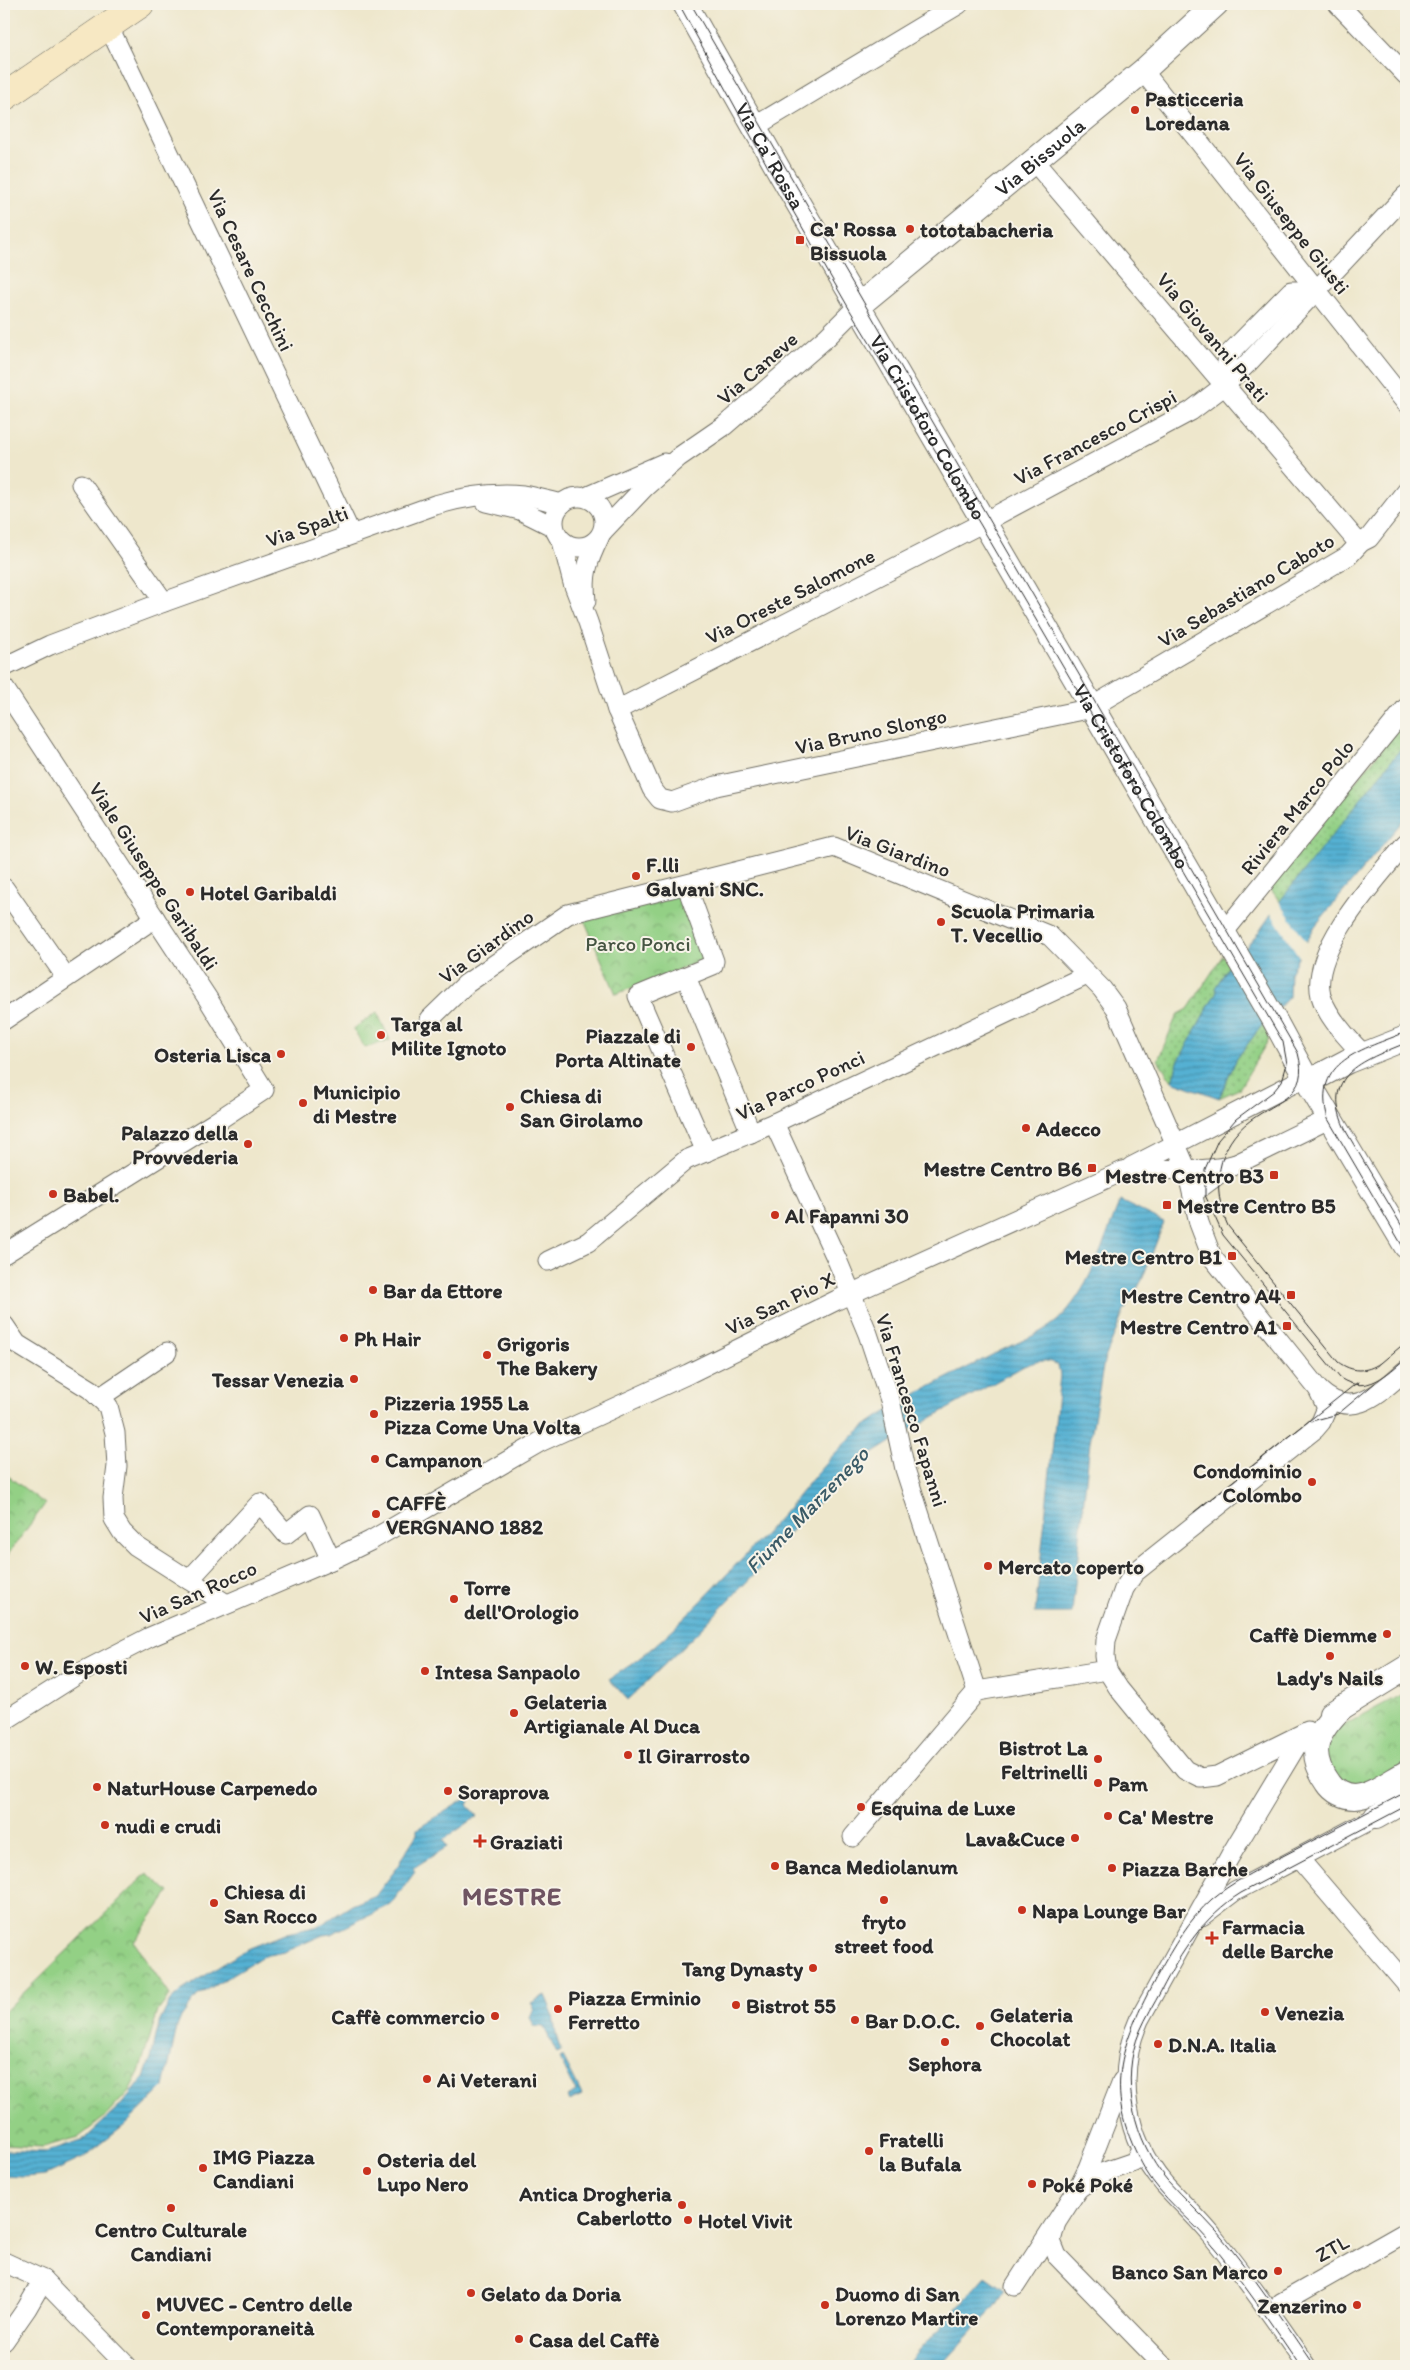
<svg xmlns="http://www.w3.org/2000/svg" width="1410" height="2370" viewBox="0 0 1410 2370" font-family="Itim,sans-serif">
<defs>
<pattern id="grass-dots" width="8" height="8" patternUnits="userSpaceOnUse" patternTransform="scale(1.25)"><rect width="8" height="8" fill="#93d085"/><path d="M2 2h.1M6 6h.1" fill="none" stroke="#78a96d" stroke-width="1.8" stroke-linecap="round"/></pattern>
<pattern id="park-crowns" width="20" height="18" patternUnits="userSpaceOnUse" patternTransform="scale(1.25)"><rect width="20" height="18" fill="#93d085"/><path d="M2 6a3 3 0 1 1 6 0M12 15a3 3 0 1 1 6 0" fill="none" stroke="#78a96d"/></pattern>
<pattern id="water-rules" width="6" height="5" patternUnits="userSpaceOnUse" patternTransform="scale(1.25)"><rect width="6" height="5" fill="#55b1d3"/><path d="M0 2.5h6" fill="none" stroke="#4790ab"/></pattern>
</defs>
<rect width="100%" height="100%" fill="#f7f3e8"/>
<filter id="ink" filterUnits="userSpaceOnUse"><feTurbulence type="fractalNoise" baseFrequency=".02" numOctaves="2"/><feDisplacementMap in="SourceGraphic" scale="10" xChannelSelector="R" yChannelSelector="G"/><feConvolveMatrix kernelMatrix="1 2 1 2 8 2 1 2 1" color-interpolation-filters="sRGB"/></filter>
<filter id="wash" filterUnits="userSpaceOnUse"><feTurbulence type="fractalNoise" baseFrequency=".0096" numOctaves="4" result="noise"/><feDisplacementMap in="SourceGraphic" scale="20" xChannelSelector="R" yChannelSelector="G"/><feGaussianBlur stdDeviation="1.12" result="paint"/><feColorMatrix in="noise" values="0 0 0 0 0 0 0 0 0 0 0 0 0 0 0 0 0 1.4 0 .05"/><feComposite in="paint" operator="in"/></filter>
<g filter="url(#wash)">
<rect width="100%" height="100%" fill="#eee7cc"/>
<g fill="url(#grass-dots)" stroke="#5f7e58">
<polygon points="1406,719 1406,742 1280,902 1270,888"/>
<polygon points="1223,955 1229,966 1215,988 1218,991 1178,1062 1172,1081 1158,1060 1177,1015 1188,1009"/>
<polygon points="1263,1024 1269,1039 1239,1089 1219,1098 1237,1058"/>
</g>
<g fill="url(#park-crowns)" stroke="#5f7e58">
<polygon points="682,892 704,960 616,994 583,917"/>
<polygon points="377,1012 390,1040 365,1048 353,1029"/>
<polygon points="4,1473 45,1504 4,1560"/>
<path d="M1406 1692V1764C1388 1774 1357 1799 1338 1778 1332 1772 1328 1762 1324 1754L1335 1730Z"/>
<polygon points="147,1873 169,1892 134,1942 170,1995 158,2011 139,2072 129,2091 105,2117 79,2137 43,2147 4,2145 4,2012"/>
</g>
<g fill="url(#water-rules)" stroke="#406e7f">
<polygon points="1406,742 1406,817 1315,926 1290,973 1289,997 1263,1024 1237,1058 1219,1098 1172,1081 1178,1062 1217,991 1215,988 1229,966 1256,936 1283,897"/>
<path d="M1120 1201 1164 1222 1142 1280 1124 1311 1104 1361 1090 1442 1072 1613H1035L1060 1375 1058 1365C1046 1358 1037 1361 1024 1366L917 1426 866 1458 847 1474 797 1524 763 1565 693 1637 628 1700 609 1679C649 1655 682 1621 714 1588 737 1563 761 1539 784 1513 813 1479 839 1442 878 1417 915 1393 955 1374 994 1354 1015 1343 1048 1332 1063 1315 1092 1284 1104 1240 1120 1201Z"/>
<polygon points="467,1798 470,1801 468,1805 478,1816 443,1840 447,1847 413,1868 415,1872 390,1905 331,1934 323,1935 284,1952 263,1956 197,1996 181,2017 177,2027 164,2087 125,2125 83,2158 46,2175 24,2177 4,2176 4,2150 46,2152 86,2138 120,2106 144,2077 151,2059 159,2023 170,2001 181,1991 245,1950 287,1933 319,1926 352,1905 376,1895 400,1864 401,1859 417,1834 417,1829"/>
<polygon points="545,1995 553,2014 556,2035 561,2052 557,2054 544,2027 534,2026 530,2017 534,2008 531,2003"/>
<polygon points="563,2057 582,2095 569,2101 567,2097 576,2092 560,2059"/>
<polygon points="986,2276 1006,2290 995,2307 941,2366 906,2366"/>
</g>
<polygon fill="#eee7cc" points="1278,900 1308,944 1300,958 1270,912"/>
</g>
<g filter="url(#ink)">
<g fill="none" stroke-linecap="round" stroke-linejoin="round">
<g stroke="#6f6d63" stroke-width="21">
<g id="minor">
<polyline points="1338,4 1406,75"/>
<polyline points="108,25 351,534"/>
<polyline points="1143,71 1406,403"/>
<polyline points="754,127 959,4"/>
<polyline points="1033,160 1356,540 1361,542"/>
<polyline points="1224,386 1228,355 1291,291 1317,291"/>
<polyline points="81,484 164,602"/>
<circle cx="579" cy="522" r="25"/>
<polyline points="586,497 664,463"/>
<polyline points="486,502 520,510 554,527"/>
<polyline points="603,531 644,488 679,457 724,426 827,337 858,306"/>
<polyline points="562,541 573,583 588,622 617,710 652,789 660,799 672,802 716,786 1088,709 1348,556 1361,542 1369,538 1406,491"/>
<path d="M586 601C583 574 587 563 599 538"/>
<path d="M4 667 50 645 164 602 435 505C463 497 495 492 524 495 536 497 549 501 562 504"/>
<polyline points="4,688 208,999 264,1090 214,1123 4,1254"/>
<polyline points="617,710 984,522 1191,411 1224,386 1247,364 1406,195"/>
<polyline points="692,884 690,895 714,961 713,965 638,996 706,1152"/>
<polyline points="4,888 66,977"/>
<polyline points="1223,933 1406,708"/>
<polyline points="686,977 751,1133"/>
<polyline points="430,1019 466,984 568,914 834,847 1050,936 1102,989 1116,1008 1187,1170 1199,1223 1212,1257 1318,1389 1327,1408 1321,1422 1315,1429 1134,1573 1124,1589 1106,1640 1105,1656 1107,1670 1119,1689 1185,1770 1201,1778 1217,1776 1308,1731"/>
<polyline points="4,1020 155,918"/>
<path d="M1364 1055C1349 1040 1327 1017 1321 996 1309 950 1378 877 1406 843"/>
<polyline points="774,1123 838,1262 868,1334 890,1400 905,1469 977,1691"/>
<polyline points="1131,1167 1306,1077"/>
<polyline points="1193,1193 1224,1170 1331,1118"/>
<polyline points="548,1261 588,1242 686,1160 774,1123 1087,975"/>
<polyline points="4,1325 17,1344 90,1389 108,1406 115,1433 117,1466 113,1498 114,1519 122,1532 136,1546 225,1603"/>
<path d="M1319 1390C1352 1422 1379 1393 1406 1370"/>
<polyline points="99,1398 167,1352"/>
<polyline points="189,1580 260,1503 286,1534 310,1515 331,1560"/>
<path d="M4 1721 78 1674 150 1637 331 1560 370 1541 540 1442 688 1374 837 1300 1123 1171C1161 1166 1199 1175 1236 1164"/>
<path d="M1301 1738 1230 1856 1139 2020C1115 2075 1125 2138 1164 2184 1180 2202 1198 2218 1213 2237 1247 2279 1277 2322 1307 2366"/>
<polyline points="853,1837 977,1691 1107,1670"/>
<polyline points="1301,1861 1406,1984"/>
<polyline points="1202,1916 1235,1891 1376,1817"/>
<polyline points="1079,2188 1099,2174 1134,2162 1142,2149"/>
<polyline points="1055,2226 1051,2241 1057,2256 1164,2366"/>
<polyline points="4,2262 43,2280 127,2366"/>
<polyline points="1015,2286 1077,2190 1088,2168 1122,2081"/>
<polyline points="1281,2303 1406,2232"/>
<polyline points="4,2341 27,2308 43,2280"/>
</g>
</g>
<g stroke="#6f6d63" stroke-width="26">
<g id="tertiary">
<path id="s1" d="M685 4 781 174 1275 1021 1308 1082 1406 1246"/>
<path id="s2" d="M858 306 1143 71 1216 4"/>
<polyline points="1308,1082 1348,1061 1406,1038"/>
<path d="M1343 1706C1318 1731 1305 1751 1328 1783 1333 1791 1344 1797 1354 1797 1372 1796 1391 1781 1406 1773"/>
<polyline points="1331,1714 1406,1668"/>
<polyline points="1376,1817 1406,1800"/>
</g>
</g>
<g stroke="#6f6d63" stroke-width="29">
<polyline id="secondary" points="4,97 140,4"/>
</g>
<use href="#minor" stroke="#fff" stroke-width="19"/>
<use href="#tertiary" stroke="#fff" stroke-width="24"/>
<use href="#secondary" stroke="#f7e8c3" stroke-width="28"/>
<g stroke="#2b2b2b" stroke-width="1">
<path d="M679 4 774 178 851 312 980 524 1283 1042 1287 1064 1282 1081 1274 1091 1236 1119 1218 1140 1205 1169V1195L1223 1235 1340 1378C1367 1396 1387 1374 1406 1358"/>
<path d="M691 4 1298 1053C1310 1096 1278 1100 1251 1120 1216 1145 1211 1189 1228 1226L1338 1362C1352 1372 1366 1373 1380 1363"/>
<path d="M1406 1032C1363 1050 1311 1060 1328 1119L1406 1252"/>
<path d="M1406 1043C1362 1061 1318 1075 1347 1133L1406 1233"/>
<polyline points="1375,1368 1406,1342"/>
<polyline points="1312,1421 1338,1414 1375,1383"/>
<polyline points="1194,1512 1358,1382"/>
<path d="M1300 2366C1271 2323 1242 2280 1208 2240 1188 2217 1162 2198 1146 2171 1101 2093 1119 2047 1158 1974 1173 1947 1189 1919 1212 1899 1231 1883 1254 1872 1275 1860 1319 1837 1363 1815 1406 1792"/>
<path d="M1315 2366C1284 2321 1253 2274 1217 2232 1201 2214 1183 2198 1167 2180 1134 2141 1119 2079 1140 2031 1146 2017 1154 2004 1161 1991 1181 1952 1204 1916 1241 1893L1406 1806"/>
</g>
</g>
</g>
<g fill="#c8321e" stroke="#f7f3e8" stroke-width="2">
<circle cx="1135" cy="110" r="5"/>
<circle cx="910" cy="229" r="5"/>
<rect x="795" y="235" width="10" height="10" rx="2.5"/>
<circle cx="636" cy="876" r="5"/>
<circle cx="190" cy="892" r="5"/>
<circle cx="941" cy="922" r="5"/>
<circle cx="381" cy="1035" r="5"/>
<circle cx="691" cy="1047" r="5"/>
<circle cx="281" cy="1054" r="5"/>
<circle cx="303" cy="1103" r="5"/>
<circle cx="510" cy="1107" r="5"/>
<circle cx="1026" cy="1128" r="5"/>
<circle cx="248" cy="1144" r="5"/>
<rect x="1087" y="1163" width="10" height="10" rx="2.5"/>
<rect x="1269" y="1170" width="10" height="10" rx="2.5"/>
<circle cx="53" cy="1194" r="5"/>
<rect x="1162" y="1200" width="10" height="10" rx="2.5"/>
<circle cx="775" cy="1215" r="5"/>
<rect x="1227" y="1251" width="10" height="10" rx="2.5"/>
<circle cx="373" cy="1290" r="5"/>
<rect x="1286" y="1290" width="10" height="10" rx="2.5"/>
<rect x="1282" y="1321" width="10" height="10" rx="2.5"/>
<circle cx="344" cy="1338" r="5"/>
<circle cx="487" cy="1355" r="5"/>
<circle cx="354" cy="1379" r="5"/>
<circle cx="374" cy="1414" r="5"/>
<circle cx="375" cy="1459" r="5"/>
<circle cx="1312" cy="1482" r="5"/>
<circle cx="376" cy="1514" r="5"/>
<circle cx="988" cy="1566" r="5"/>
<circle cx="454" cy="1599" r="5"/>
<circle cx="1387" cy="1634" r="5"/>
<circle cx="1330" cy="1656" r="5"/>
<circle cx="25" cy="1666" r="5"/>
<circle cx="425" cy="1671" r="5"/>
<circle cx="514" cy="1713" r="5"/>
<circle cx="628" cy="1755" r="5"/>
<circle cx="1098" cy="1759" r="5"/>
<circle cx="1098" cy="1783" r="5"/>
<circle cx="97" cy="1787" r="5"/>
<circle cx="448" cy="1791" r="5"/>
<circle cx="861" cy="1807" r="5"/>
<circle cx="1108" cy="1816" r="5"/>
<circle cx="105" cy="1825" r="5"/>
<circle cx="1075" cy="1838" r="5"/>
<path d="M477.5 1833.5h5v5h5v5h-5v5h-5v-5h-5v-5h5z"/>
<circle cx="775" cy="1866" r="5"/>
<circle cx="1112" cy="1868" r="5"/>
<circle cx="884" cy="1900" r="5"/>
<circle cx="214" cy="1903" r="5"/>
<circle cx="1022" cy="1910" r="5"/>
<path d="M1209.5 1930.5h5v5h5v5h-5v5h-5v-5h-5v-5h5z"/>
<circle cx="813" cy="1968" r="5"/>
<circle cx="736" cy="2005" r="5"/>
<circle cx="558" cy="2009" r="5"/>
<circle cx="1265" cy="2012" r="5"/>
<circle cx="495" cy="2016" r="5"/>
<circle cx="855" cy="2020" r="5"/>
<circle cx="980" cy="2026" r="5"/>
<circle cx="945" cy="2042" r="5"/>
<circle cx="1158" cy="2044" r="5"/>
<circle cx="427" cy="2079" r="5"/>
<circle cx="869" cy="2151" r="5"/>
<circle cx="203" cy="2168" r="5"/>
<circle cx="367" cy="2171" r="5"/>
<circle cx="1032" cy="2184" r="5"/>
<circle cx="682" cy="2205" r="5"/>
<circle cx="171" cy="2208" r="5"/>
<circle cx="688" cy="2220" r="5"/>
<circle cx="1278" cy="2271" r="5"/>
<circle cx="471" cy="2293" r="5"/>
<circle cx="825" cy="2305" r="5"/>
<circle cx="1357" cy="2305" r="5"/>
<circle cx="146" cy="2315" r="5"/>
<circle cx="519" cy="2339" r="5"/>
</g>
<g text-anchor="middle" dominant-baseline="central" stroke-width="4" stroke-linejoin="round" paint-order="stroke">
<g font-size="21" font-weight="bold" fill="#2b2b2b" stroke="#f7f3e8" text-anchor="start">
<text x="1145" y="98">Pasticceria<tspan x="1145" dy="24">Loredana</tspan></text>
<text x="810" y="228">Ca' Rossa<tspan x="810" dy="24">Bissuola</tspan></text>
<text x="920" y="229">tototabacheria</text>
<text x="646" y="864">F.lli<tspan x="646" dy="24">Galvani SNC.</tspan></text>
<text x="200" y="892">Hotel Garibaldi</text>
<text x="951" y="910">Scuola Primaria<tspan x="951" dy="24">T. Vecellio</tspan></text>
<text x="391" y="1023">Targa al<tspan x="391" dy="24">Milite Ignoto</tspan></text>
<text x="681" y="1035" text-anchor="end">Piazzale di<tspan x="681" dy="24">Porta Altinate</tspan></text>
<text x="271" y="1054" text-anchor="end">Osteria Lisca</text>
<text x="313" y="1091">Municipio<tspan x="313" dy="24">di Mestre</tspan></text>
<text x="520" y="1095">Chiesa di<tspan x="520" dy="24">San Girolamo</tspan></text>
<text x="1036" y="1128">Adecco</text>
<text x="238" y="1132" text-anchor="end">Palazzo della<tspan x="238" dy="24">Provvederia</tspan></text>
<text x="1082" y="1168" text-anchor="end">Mestre Centro B6</text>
<text x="1264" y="1175" text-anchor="end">Mestre Centro B3</text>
<text x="63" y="1194">Babel.</text>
<text x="1177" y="1205">Mestre Centro B5</text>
<text x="785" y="1215">Al Fapanni 30</text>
<text x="1222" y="1256" text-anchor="end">Mestre Centro B1</text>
<text x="383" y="1290">Bar da Ettore</text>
<text x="1281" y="1295" text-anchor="end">Mestre Centro A4</text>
<text x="1277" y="1326" text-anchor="end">Mestre Centro A1</text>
<text x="354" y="1338">Ph Hair</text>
<text x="497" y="1343">Grigoris<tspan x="497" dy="24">The Bakery</tspan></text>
<text x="344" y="1379" text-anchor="end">Tessar Venezia</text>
<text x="384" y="1402">Pizzeria 1955 La<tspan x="384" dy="24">Pizza Come Una Volta</tspan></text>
<text x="385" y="1459">Campanon</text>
<text x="1302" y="1470" text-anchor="end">Condominio<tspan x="1302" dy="24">Colombo</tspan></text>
<text x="386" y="1502">CAFFÈ<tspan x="386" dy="24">VERGNANO 1882</tspan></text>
<text x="998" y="1566">Mercato coperto</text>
<text x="464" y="1587">Torre<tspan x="464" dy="24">dell'Orologio</tspan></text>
<text x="1377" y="1634" text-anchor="end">Caffè Diemme</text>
<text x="35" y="1666">W. Esposti</text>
<text x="435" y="1671">Intesa Sanpaolo</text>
<text x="1330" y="1677" text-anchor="middle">Lady's Nails</text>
<text x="524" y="1701">Gelateria<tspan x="524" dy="24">Artigianale Al Duca</tspan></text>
<text x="1088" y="1747" text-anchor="end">Bistrot La<tspan x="1088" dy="24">Feltrinelli</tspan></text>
<text x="638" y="1755">Il Girarrosto</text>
<text x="1108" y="1783">Pam</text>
<text x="107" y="1787">NaturHouse Carpenedo</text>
<text x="458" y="1791">Soraprova</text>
<text x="871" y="1807">Esquina de Luxe</text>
<text x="1118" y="1816">Ca' Mestre</text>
<text x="115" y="1825">nudi e crudi</text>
<text x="1065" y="1838" text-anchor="end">Lava&amp;Cuce</text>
<text x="490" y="1841">Graziati</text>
<text x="785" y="1866">Banca Mediolanum</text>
<text x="1122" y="1868">Piazza Barche</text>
<text x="224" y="1891">Chiesa di<tspan x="224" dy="24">San Rocco</tspan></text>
<text x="1032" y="1910">Napa Lounge Bar</text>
<text x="884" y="1921" text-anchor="middle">fryto<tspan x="884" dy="24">street food</tspan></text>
<text x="1222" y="1926">Farmacia<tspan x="1222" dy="24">delle Barche</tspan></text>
<text x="803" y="1968" text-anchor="end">Tang Dynasty</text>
<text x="568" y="1997">Piazza Erminio<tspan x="568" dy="24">Ferretto</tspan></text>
<text x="746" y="2005">Bistrot 55</text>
<text x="1275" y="2012">Venezia</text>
<text x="990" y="2014">Gelateria<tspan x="990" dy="24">Chocolat</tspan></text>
<text x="485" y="2016" text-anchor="end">Caffè commercio</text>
<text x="865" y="2020">Bar D.O.C.</text>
<text x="1168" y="2044">D.N.A. Italia</text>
<text x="945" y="2063" text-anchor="middle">Sephora</text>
<text x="437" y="2079">Ai Veterani</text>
<text x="879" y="2139">Fratelli<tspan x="879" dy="24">la Bufala</tspan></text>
<text x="213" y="2156">IMG Piazza<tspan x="213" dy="24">Candiani</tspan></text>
<text x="377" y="2159">Osteria del<tspan x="377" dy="24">Lupo Nero</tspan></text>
<text x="1042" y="2184">Poké Poké</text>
<text x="672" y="2193" text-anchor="end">Antica Drogheria<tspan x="672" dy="24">Caberlotto</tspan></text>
<text x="698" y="2220">Hotel Vivit</text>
<text x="171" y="2229" text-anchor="middle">Centro Culturale<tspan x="171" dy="24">Candiani</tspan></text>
<text x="1268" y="2271" text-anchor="end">Banco San Marco</text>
<text x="481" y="2293">Gelato da Doria</text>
<text x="835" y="2293">Duomo di San<tspan x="835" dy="24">Lorenzo Martire</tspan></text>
<text x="156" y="2303">MUVEC - Centro delle<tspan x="156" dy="24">Contemporaneità</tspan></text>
<text x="1347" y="2305" text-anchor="end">Zenzerino</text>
<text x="529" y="2339">Casa del Caffè</text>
</g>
<g font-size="21" fill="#2b2b2b" stroke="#f7f3e8">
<text stroke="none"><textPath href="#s1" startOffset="174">Via Ca' Rossa</textPath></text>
<text stroke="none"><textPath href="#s2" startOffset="235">Via Bissuola</textPath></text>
<text transform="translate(1292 223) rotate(52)">Via Giuseppe Giusti</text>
<text transform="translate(251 270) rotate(65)">Via Cesare Cecchini</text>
<text transform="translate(1213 337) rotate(50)">Via Giovanni Prati</text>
<text transform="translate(757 368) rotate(-41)">Via Caneve</text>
<text stroke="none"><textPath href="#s1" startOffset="488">Via Cristoforo Colombo</textPath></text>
<text transform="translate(1095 437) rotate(-28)">Via Francesco Crispi</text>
<text transform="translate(307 526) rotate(-20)">Via Spalti</text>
<text transform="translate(1246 590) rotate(-31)">Via Sebastiano Caboto</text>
<text transform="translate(790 596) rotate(-27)">Via Oreste Salomone</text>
<text transform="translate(871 731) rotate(-12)">Via Bruno Slongo</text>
<text stroke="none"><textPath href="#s1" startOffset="892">Via Cristoforo Colombo</textPath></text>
<text transform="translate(1297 807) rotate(-51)">Riviera Marco Polo</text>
<text transform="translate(898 851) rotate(21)">Via Giardino</text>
<text transform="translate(154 876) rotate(57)">Viale Giuseppe Garibaldi</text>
<text transform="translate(486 946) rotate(-36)">Via Giardino</text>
<text transform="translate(800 1085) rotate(-25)">Via Parco Ponci</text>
<text transform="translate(780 1303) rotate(-26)">Via San Pio X</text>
<text transform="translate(912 1410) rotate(73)">Via Francesco Fapanni</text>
<text transform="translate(198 1592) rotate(-24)">Via San Rocco</text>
<text transform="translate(1332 2248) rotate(-29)">ZTL</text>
</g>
<g font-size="21" fill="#455442" stroke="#f7f3e8">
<text x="638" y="943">Parco Ponci</text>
</g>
<g font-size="22" font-style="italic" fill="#3a5a66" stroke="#f7f3e8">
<text transform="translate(807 1510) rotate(-46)">Fiume Marzenego</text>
</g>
<g font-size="26" font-weight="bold" letter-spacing="1" fill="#6f5462" stroke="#f7f3e8">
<text x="512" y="1896">MESTRE</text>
</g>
</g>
<rect width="1410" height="2370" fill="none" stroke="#f7f3e8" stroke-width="20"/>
</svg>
